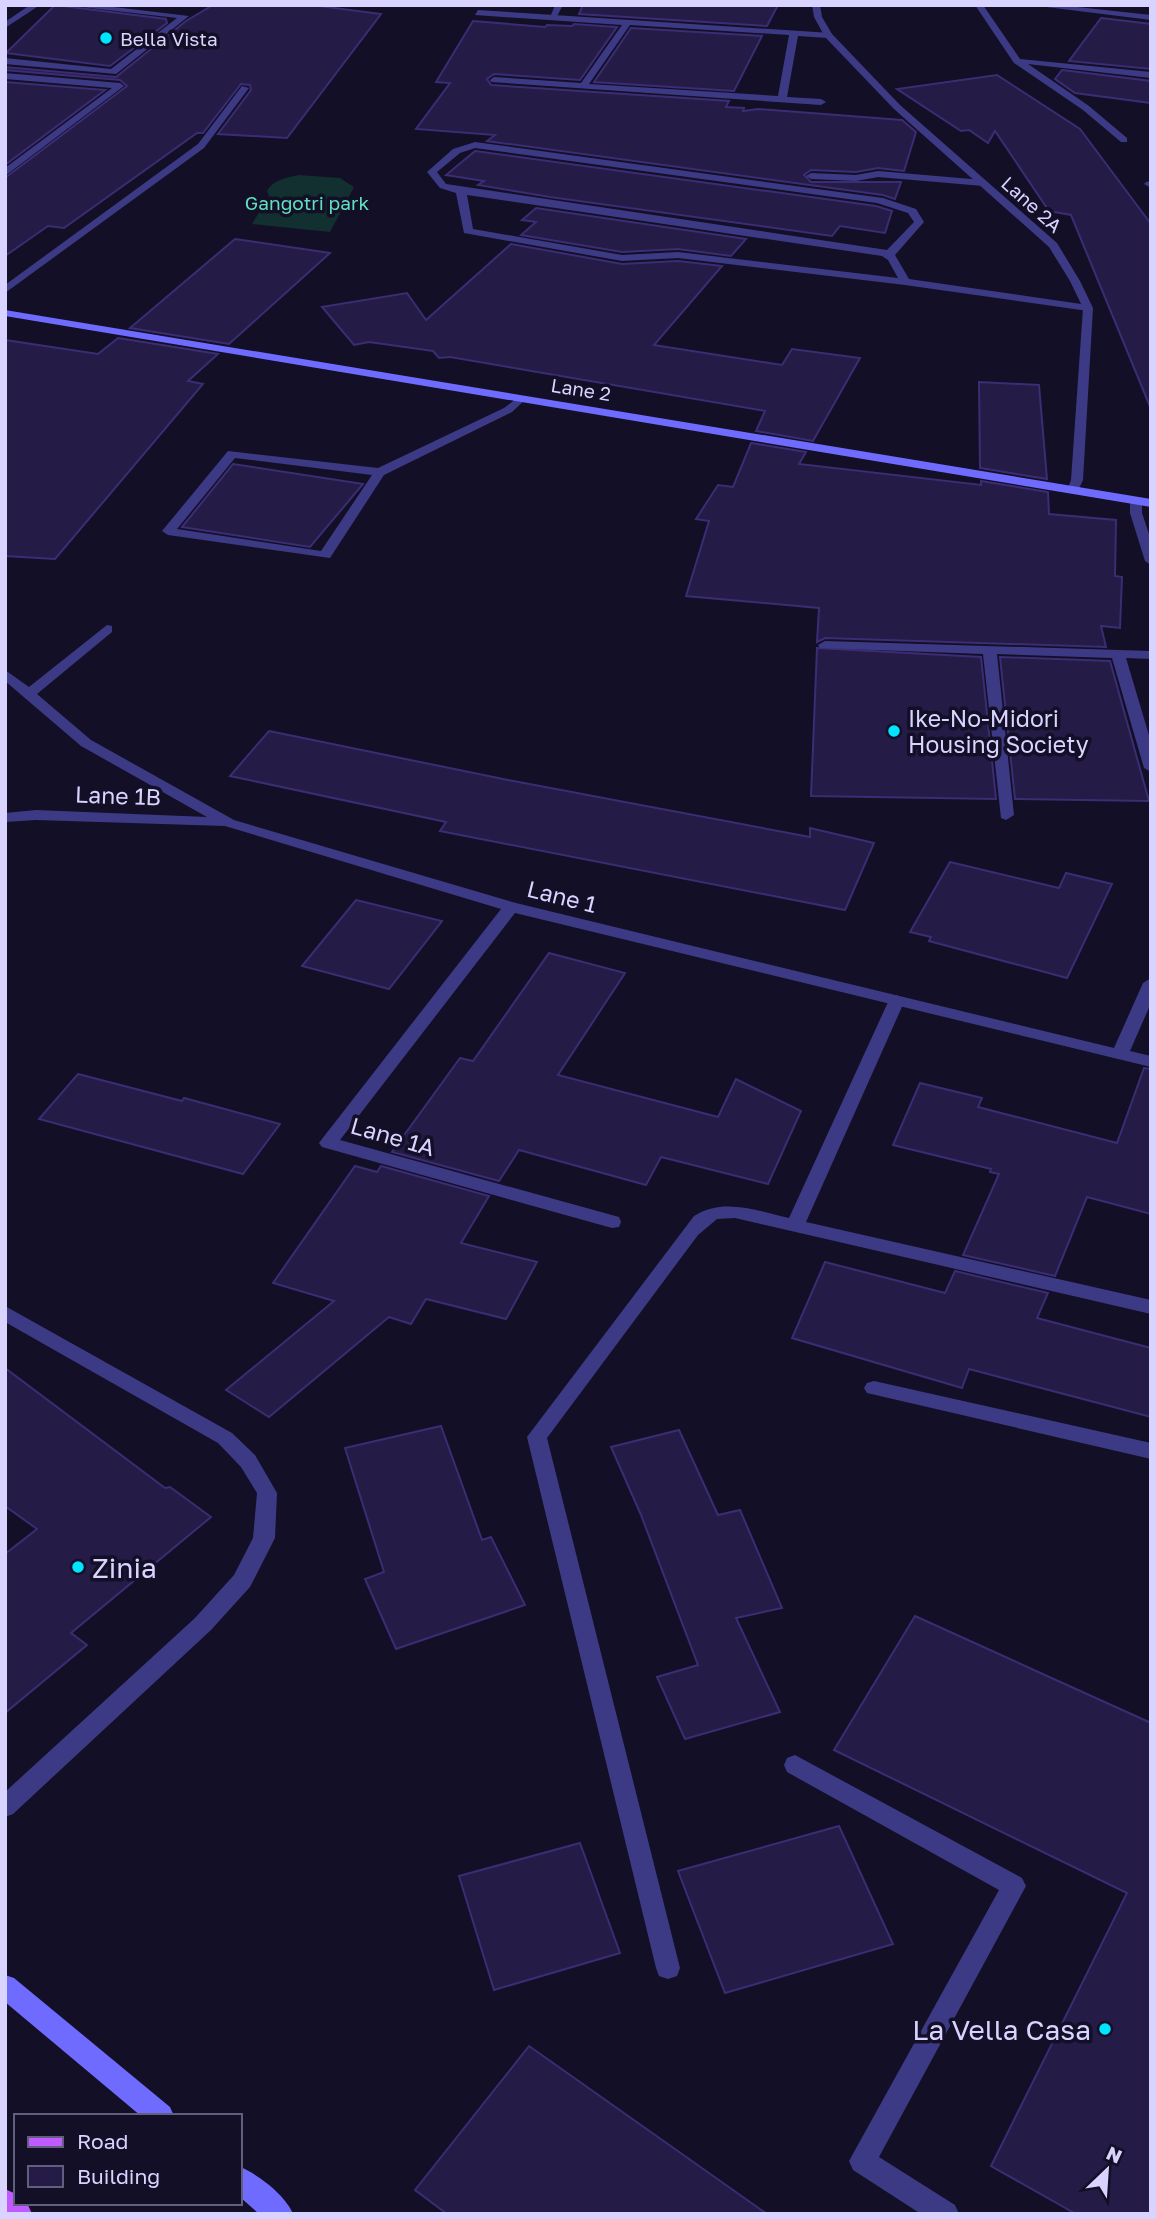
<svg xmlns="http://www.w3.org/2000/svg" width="1156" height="2219" viewBox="0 0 1156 2219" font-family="'Golos Text',sans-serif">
<rect width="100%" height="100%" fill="#130f26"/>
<path fill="#12302f" d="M299 175 340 178 354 187 330 232 252 224 269 196 267 191C274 179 287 178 299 175Z"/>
<g fill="#241b47" stroke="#3b2d73" stroke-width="2">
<polygon points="55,5 166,19 167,23 110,66 6,53"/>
<polygon points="213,5 311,5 381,14 287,138 218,134 251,90 250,85 241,84 203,133 197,133 64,228 48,226 5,256 5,178 127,86 120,80 5,70 5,67 116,77 186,21"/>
<polygon points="583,5 778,5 767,26 579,14"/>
<polygon points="1101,18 1151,24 1151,69 1069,61"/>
<polygon points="473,21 545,27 547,25 572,26 574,24 617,27 580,80 494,74 487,79 491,85 729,101 726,107 744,108 743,111 758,109 902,120 916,132 904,171 878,168 856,172 811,170 804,175 811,182 901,182 895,199 883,195 487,141 495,135 416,129 450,83 436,82"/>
<polygon points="631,28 762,36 734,91 594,82"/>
<polygon points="1062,70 1151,81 1151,103 1075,93 1055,79"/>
<polygon points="997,75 1080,129 1151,224 1151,409 1071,215 1049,211 995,131 988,143 969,130 961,131 897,89"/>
<polygon points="5,82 105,90 5,165"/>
<polygon points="475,151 876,206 892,211 885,233 840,226 832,236 550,197 478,185 484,181 446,175"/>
<polygon points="536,208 746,239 731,256 678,249 622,252 521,235 536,222 522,220"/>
<polygon points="235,239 330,253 229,344 130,328"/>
<polygon points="511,244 622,264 678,261 722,266 654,345 782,365 792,349 860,358 813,441 756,431 765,411 450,357 439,358 433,351 369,342 354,345 322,307 407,293 426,320"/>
<polygon points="118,338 218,354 188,381 203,384 55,559 5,556 5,340 98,354"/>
<polygon points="979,382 1039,385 1047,479 980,468"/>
<polygon points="751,443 806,452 799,464 981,485 981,481 1048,492 1049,514 1116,520 1115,576 1122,577 1120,628 1101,626 1106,647 825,638 817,642 819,608 686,596 709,521 696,519 718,485 733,487"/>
<polygon points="233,464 363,484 310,547 182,527"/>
<polygon points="817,648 981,657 996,799 811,796"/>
<polygon points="1000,657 1110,661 1149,801 1015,799"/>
<polygon points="269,731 508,780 810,837 810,828 874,843 845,910 440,831 446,822 230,776"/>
<polygon points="950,862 1059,888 1066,873 1112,884 1067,978 929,941 931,937 910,932"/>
<polygon points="356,900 442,921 389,989 302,966"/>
<polygon points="549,953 625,973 558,1075 718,1117 736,1079 801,1111 768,1184 661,1157 646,1185 519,1150 499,1181 392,1152 460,1058 473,1061"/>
<polygon points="1144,1068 1151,1069 1151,1214 1087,1197 1055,1276 963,1255 999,1174 990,1172 991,1169 893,1145 920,1083 982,1098 978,1107 1117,1143"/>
<polygon points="78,1074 182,1101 184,1098 280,1124 243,1174 39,1119"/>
<polygon points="355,1166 377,1172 381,1166 489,1196 461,1243 537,1262 506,1319 426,1299 411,1324 389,1317 269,1417 226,1390 334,1301 273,1283"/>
<polygon points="825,1262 945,1293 955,1271 1048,1293 1037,1318 1151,1348 1151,1417 969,1369 962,1388 792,1338"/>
<polygon points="5,1368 165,1488 170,1487 211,1517 71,1633 87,1645 5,1713 5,1554 37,1529 5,1506"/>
<polygon points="441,1426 482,1540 491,1537 525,1605 396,1649 365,1579 384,1572 345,1448"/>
<polygon points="679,1430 718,1515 740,1510 782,1608 736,1618 780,1712 685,1739 657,1677 698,1665 641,1515 611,1447"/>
<polygon points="915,1616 1151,1723 1151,2214 1076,2214 991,2166 1127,1893 834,1750"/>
<polygon points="839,1826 893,1944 725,1993 678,1871"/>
<polygon points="580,1843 620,1953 494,1990 459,1876"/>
<polygon points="529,2046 767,2214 447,2214 415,2190"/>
</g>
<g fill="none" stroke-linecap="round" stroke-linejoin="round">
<g fill="#3d3a85" fill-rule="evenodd">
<polygon points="975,5 983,5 1020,59 1151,72 1151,78 1028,64 1089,106 1127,138 1127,142 1121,142 1083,110 1014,63"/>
<polygon points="1030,5 1059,5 1151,15 1151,20"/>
<path d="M478 10 831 33 828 38 798 36 787 97 821 99 826 102 821 105 491 82 490 80 494 77 581 83 622 25 475 15ZM630 25 789 35 778 96 589 84Z"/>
<polygon points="5,73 120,83 124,86 5,176 5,168 112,88 5,79"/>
<path d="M475 142 883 198 916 209 924 222 895 255 909 279 1088 305 1093 308 1088 311 905 285 678 258 622 261 464 233 456 193 440 188 427 172 453 149ZM475 148 877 203 908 213 914 222 887 250 446 184 437 172 460 153ZM467 195 882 256 888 260 898 278 678 252 622 255 473 229Z"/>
<polygon points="878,171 983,180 988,183 983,186 878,177 856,181 811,179 806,176 811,173 856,175"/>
<path d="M520 396 526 399 512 412 384 475 330 558 168 535 162 531 228 451 378 468 504 408ZM235 458 372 475 321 551 177 529Z"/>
<polygon points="825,641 1151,651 1151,659 1126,658 1151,742 1151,772 1144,768 1112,658 997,654 1014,815 1006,820 1001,818 983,654 820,648 818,645"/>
<path d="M897 995 905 1000 806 1222 1151 1300V1314L735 1218 717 1219 698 1235 547 1438 680 1968 677 1976 668 1979 659 1976 656 1968 527 1437 694 1216C723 1197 758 1211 789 1218L889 1000Z"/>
<polygon points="874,1381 1151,1443 1151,1459 867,1393 864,1388 867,1383"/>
<polygon points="795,1755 1022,1878 1026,1886 879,2157 955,2205 959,2214 921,2214 853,2170 849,2161 999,1890 787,1772 784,1765 787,1758"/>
</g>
<g fill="#3d3a85" fill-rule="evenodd">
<polygon points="30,5 40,5 5,28 5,22"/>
<polygon points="64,5 97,5 189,16 116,74 5,64 5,58 111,69 177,18"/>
<polygon points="555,5 563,5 555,20 549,20"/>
<polygon points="812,5 820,5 822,17 832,34 900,105 1057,243 1080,281 1093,308 1083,480 1077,493 1073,494 1067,490 1071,480 1083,308 1070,281 1049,247 894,109 825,37 814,17"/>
<polygon points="242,86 249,88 204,148 5,293 5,285 198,144"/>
<polygon points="1151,181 1151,188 1144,184 1146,182"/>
<polygon points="1136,497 1142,501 1142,513 1151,540 1151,565 1145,561 1130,513 1130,501"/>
<polygon points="107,625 112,626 112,632 37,694 91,740 234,820 516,903 1114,1048 1143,983 1151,978 1151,1003 1130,1051 1151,1056 1151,1067 515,913 340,1140 619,1217 621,1222 619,1227 612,1228 322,1147 319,1143 322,1139 501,909 225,826 36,820 5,822 5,813 36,810 207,817 81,746 5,681 5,670 29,687"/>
<polygon points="5,1306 232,1433 255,1455 277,1493 275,1538 250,1587 211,1630 13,1814 5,1817 5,1792 195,1618 234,1575 253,1538 257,1493 241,1467 218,1443 5,1322"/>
</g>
<g fill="#6f6bff" fill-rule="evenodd">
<polygon points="5,310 1151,499 1151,507 5,316"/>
<polygon points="5,1975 14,1978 170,2107 174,2116 141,2116 5,2002"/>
<path d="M240 2167C258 2174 286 2196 293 2214H259L240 2197Z"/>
</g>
<polygon fill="#c25bff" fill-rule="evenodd" points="5,2189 16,2194 16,2203 28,2205 32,2214 5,2214"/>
</g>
<g fill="#00e5ff" stroke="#130f26" stroke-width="2.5">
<circle cx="106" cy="38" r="7"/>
<circle cx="894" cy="731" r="7"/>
<circle cx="78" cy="1567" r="7"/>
<circle cx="1105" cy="2029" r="7"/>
</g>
<g text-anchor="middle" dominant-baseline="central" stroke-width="7" stroke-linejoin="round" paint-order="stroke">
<g font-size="19" fill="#d9d4ff" stroke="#130f26" text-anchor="start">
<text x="120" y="38">Bella Vista</text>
</g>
<g font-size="19" fill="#5fe0c0" stroke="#130f26">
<text x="307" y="202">Gangotri park</text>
</g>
<g font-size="19" fill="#d9d4ff" stroke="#130f26">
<text transform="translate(1032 204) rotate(42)">Lane 2A</text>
<text transform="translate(581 389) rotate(9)">Lane 2</text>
</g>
<g font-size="23" fill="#d9d4ff" stroke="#130f26" text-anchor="start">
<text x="908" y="718">Ike-No-Midori<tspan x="908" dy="26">Housing Society</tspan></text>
</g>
<g font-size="23" fill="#d9d4ff" stroke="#130f26">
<text transform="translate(118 795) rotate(2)">Lane 1B</text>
<text transform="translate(562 896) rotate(14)">Lane 1</text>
<text transform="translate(393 1136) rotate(16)">Lane 1A</text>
</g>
<g font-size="28" fill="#d9d4ff" stroke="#130f26" text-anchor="start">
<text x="92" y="1567">Zinia</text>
<text x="1091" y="2029" text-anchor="end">La Vella Casa</text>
</g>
</g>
<rect width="1156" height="2219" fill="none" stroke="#d9d4ff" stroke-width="14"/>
<rect x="14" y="2114" width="228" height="91" fill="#130f26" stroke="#625e7d" stroke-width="2"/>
<rect x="28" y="2137" width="35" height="10" fill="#c25bff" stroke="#625e7d" stroke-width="2"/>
<text x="77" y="2149" font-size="21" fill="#d9d4ff">Road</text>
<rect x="28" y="2166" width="35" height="21" fill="#241b47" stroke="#625e7d" stroke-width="2"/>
<text x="77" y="2184" font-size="21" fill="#d9d4ff">Building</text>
<g transform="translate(1107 2170) rotate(25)" stroke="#130f26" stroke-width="5" paint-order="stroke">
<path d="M0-5L12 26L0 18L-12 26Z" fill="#d9d4ff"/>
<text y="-10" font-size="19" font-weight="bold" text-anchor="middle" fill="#d9d4ff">N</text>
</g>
</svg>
